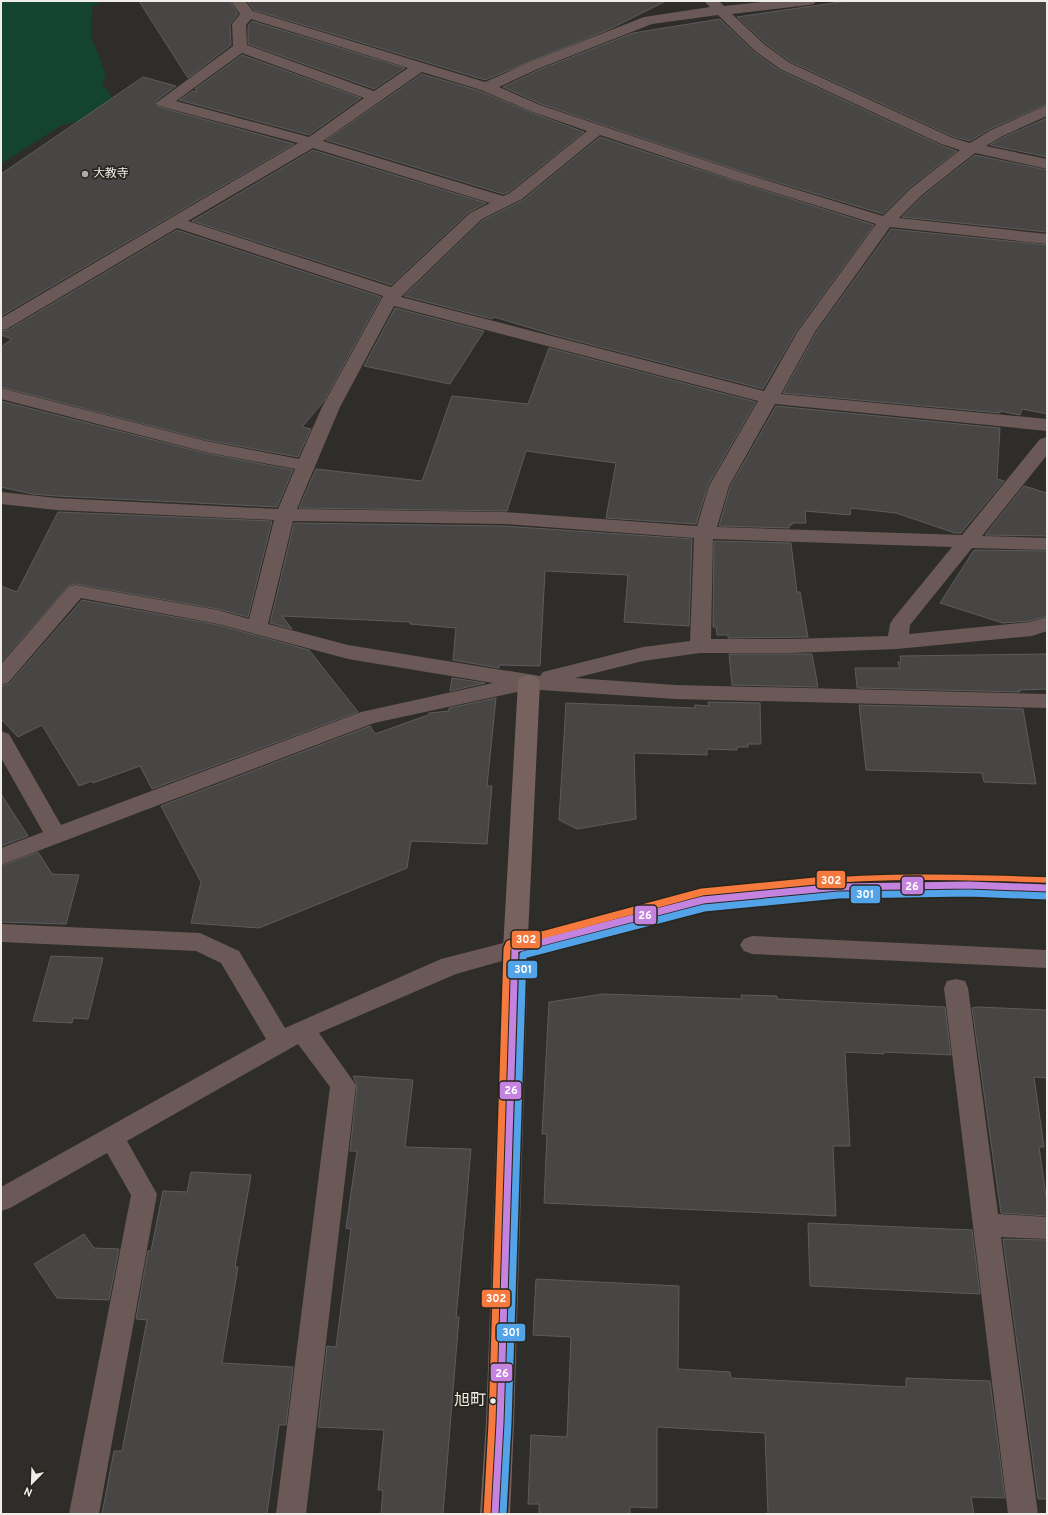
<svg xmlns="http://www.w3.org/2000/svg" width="1048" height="1515" viewBox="0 0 1048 1515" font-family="Overpass,'Noto Sans JP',sans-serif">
<rect width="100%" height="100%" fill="#2f2d29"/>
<polygon fill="#144332" points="1,1 103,1 92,7 91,36 106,75 102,84 112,97 93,118 62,125 1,164"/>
<g fill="#484545" stroke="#5e5c5b">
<polygon points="139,1 230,1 238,14 230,24 231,45 188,78"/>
<polygon points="247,1 666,1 610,29 485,80 254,10"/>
<polygon points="847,1 1047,1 1047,104 990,129 970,141 954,137 791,62 766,44 737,17"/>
<polygon points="720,19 754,52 779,70 940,145 957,151 909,188 883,214 746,173 541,104 503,87 541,69 633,33"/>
<polygon points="252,21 405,68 374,89 248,44 248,26"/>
<polygon points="242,55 361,98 309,135 179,100 193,91 197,92 195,89"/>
<polygon points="422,74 480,91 530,112 584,132 509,192 503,194 326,140"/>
<polygon points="143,77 176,86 155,102 159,107 294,144 1,316 1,174"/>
<polygon points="1047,118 1047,157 990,145 1004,137"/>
<polygon points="600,137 734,181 874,225 797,330 763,389 554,335 494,317 492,319 404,296 483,220 523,200"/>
<polygon points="313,150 486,203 469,212 391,285 192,221"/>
<polygon points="975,155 1047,170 1047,232 902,217 923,196"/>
<polygon points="891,229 1047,245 1047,414 1022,409 1020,415 1000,411 1000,413 783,393 816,333"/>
<polygon points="177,230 381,297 324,401 302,427 311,429 298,457 206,440 1,387 1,347 12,339 1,335 1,331 8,330"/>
<polygon points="395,308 484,331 450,384 364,366"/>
<polygon points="549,348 756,402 708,485 696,524 606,518 616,463 526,451 507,511 299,508 316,469 422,481 452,396 528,404"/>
<polygon points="1,401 205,453 293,470 277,507 56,496 32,494 1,487"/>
<polygon points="776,406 1000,428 997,479 1004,481 961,533 955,533 896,513 851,508 850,515 805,511 806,523 792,523 792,525 789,525 789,528 719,526 730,487"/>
<polygon points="1024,486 1047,493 1047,536 985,535"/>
<polygon points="58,512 272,521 248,617 218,609 76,584 69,585 1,662 1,586 17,592"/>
<polygon points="294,523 503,526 692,539 689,626 624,622 628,575 545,571 540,666 499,665 499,668 453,660 456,628 410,624 410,622 282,616 292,629 270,623"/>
<polygon points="714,541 791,543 797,592 800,592 808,637 728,638 728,635 717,635 716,627 713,627"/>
<polygon points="974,550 1047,551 1047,616 1030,621 1003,623 940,603"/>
<polygon points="82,600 218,625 309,650 358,712 152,789 140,766 93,783 92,781 79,786 42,725 18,737 1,719 1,686 9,684"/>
<polygon points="729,654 812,654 818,687 732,685"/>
<polygon points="1047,654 1047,689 1019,690 1020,692 857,688 855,668 900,668 898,662 901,662 900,656"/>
<polygon points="452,678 485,683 450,691"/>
<polygon points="496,698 487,786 492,786 487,844 411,841 407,868 259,928 191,923 201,882 161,806 370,726 375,734 428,715 429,713 449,711 449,708"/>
<polygon points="708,702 760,703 761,744 748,744 748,747 737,747 737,750 707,749 707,755 634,753 636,819 577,829 559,820 566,703 695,708 695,705 709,706"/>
<polygon points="859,705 1023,709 1036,784 984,782 982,773 866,770"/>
<polygon points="1,794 28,836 1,846"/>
<polygon points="38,852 52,874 79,875 66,924 1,922 1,866"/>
<polygon points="51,956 103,958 88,1019 73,1018 72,1023 33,1021"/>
<polygon points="604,994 742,999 741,995 777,996 777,999 945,1007 951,1055 884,1052 884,1054 845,1052 850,1146 833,1146 836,1216 544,1203 547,1134 542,1134 549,1002"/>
<polygon points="978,1007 1047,1010 1047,1078 1034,1077 1044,1147 1039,1147 1047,1203 1047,1216 1001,1213 972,1008"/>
<polygon points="353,1076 413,1080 405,1147 471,1149 459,1286 456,1317 459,1317 443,1514 381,1514 383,1490 378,1490 384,1430 318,1427 327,1346 336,1347 351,1229 346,1228 357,1151 350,1151 357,1085"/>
<polygon points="191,1172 251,1175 235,1267 238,1267 222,1363 293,1367 286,1425 279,1425 267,1514 102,1514 114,1451 122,1451 147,1320 136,1319 148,1251 151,1251 163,1191 187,1192"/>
<polygon points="808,1223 972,1230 980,1294 810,1286"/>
<polygon points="84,1234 94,1248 119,1249 109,1300 57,1298 34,1264"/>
<polygon points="1003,1239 1047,1240 1047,1499 1038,1499"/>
<polygon points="536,1279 679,1286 678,1369 730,1372 731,1378 906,1387 906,1378 990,1381 1005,1498 971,1497 974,1514 768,1514 765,1433 657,1427 657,1508 630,1507 630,1514 539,1514 539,1504 528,1504 531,1435 567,1437 571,1337 533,1335"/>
</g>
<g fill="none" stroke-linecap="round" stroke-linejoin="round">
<g fill="#6a5956" fill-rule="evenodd">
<path d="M231 1H245L253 11 485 82 530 62 644 17 710 7 704 1H719L724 6 770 1H816L814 4 809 5 732 14 765 45 790 63 953 138 970 143 991 130 1047 105V116L1003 136 986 146 1047 159V169L975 153 922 195 899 218 1047 234V244L890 227 815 332 781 394 1047 419V431L775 404 729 486 717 527 962 535 1040 439 1047 437V455L982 536 1047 538V550L972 548 910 625 909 634 1030 622 1047 617V631L1032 636 897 649 791 653H700L643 661 575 678 676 685 1047 694V708L676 699 525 689 517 692 374 723 1 865V848L43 832 1 758V731L9 734 61 825 361 712 493 683 348 659 218 624 81 598 8 683 1 685V664L69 586 76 585 218 610 249 619 274 520 56 510 1 504V492L56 498 278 509 295 469 205 452 1 399V388L206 441 299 459 322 407 383 296 177 228 7 329 1 330V318L298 143 159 106 156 103 233 46 232 24 240 14ZM718 15 755 51 780 69 941 144 960 150 910 189 883 216 746 174 540 105 499 87 540 68 652 24ZM251 19 408 68 374 91 247 45 246 25ZM242 53 364 98 309 137 176 101ZM422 72 481 90 530 111 587 131 510 193 503 196 323 141ZM600 135 734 180 876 224 798 331 764 391 401 297 482 219 522 199ZM313 148 490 203 470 213 391 287 188 221ZM394 306 758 401 709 486 697 526 503 512 297 509 340 407ZM293 521 503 524 694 538 690 641 643 647 543 672 540 676 348 645 268 624ZM713 539 952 547 893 619 890 624 888 636 791 639H711Z"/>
<polygon points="1,924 200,933 239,951 285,1028 441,959 515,940 523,943 527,949 523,955 456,974 319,1033 356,1085 306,1514 276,1514 330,1087 298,1044 127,1141 157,1194 99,1514 69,1514 131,1195 107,1153 10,1208 1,1211 1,1187 266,1039 221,963 196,951 1,942"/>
<polygon points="752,936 1047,950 1047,968 752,954 744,951 740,945 744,939"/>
<polygon points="956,979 965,981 968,988 998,1214 1047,1217 1047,1239 1001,1237 1038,1514 1008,1514 944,988 947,981"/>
</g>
<polygon fill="#77625f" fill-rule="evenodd" points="529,675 537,677 540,682 528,936 703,891 838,878 969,876 1047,879 1047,897 969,894 838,896 703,909 528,955 514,1423 510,1514 480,1514 486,1423 503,949 518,682 521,677"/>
<g stroke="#27251e" stroke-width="10">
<g id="bus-1">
<polyline points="515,949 703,900 838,887 969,885 1047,888"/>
<polyline points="495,1514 500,1423 515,949"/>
</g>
</g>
<g stroke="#27251e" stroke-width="10">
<polyline id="bus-2" points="503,1514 508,1423 523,955 704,908 838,895 969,893 1047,896"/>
</g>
<g stroke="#27251e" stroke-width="8">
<path id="bus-3-far1" d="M805 882C885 875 966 877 1047 880"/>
</g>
<g stroke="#27251e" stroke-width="10">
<polyline id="bus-3" points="487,1514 492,1423 507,949 509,944 702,892 815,881"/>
</g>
<use href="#bus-1" stroke="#c483df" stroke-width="7"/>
<use href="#bus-2" stroke="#53a3e8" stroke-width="7"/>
<use href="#bus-3-far1" stroke="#f6793e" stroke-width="5.5"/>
<use href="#bus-3" stroke="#f6793e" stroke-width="7"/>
</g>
<circle fill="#acaaa5" stroke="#27251e" stroke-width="1.5" cx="85" cy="174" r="4"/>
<circle fill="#efede8" stroke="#27251e" stroke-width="1.5" cx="493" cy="1401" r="3.5"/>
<g text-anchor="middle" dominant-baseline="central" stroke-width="3.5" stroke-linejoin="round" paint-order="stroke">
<g font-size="12" fill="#efede8" stroke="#27251e" text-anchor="start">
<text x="93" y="174">大教寺</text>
</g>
<g font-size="16" fill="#efede8" stroke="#27251e" text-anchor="end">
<text x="486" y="1401">旭町</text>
</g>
</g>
<g stroke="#27251e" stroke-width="1.5">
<rect x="816" y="870" width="30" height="19" rx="4" fill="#f6793e"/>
<rect x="901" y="876" width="23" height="19" rx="4" fill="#c483df"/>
<rect x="850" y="885" width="31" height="19" rx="4" fill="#53a3e8"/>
<rect x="634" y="905" width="23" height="20" rx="4" fill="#c483df"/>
<rect x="511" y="930" width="30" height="19" rx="4" fill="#f6793e"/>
<rect x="507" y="960" width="31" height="19" rx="4" fill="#53a3e8"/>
<rect x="499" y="1081" width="23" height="19" rx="4" fill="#c483df"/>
<rect x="481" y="1289" width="30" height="19" rx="4" fill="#f6793e"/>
<rect x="496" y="1323" width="30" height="19" rx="4" fill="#53a3e8"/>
<rect x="490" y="1363" width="23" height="19" rx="4" fill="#c483df"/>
</g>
<g font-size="11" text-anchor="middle" font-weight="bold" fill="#fff">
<text x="831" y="884">302</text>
<text x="912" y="890">26</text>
<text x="865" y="898">301</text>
<text x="645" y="919">26</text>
<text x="526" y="943">302</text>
<text x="523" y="973">301</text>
<text x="511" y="1094">26</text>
<text x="496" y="1302">302</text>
<text x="511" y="1336">301</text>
<text x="502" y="1377">26</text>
</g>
<rect width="1048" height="1515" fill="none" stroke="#efede8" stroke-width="4"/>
<g transform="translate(32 1483) rotate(203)" stroke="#27251e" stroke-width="3" paint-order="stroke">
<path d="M0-3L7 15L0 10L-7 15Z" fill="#efede8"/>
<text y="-6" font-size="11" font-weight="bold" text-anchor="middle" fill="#efede8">N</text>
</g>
</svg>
